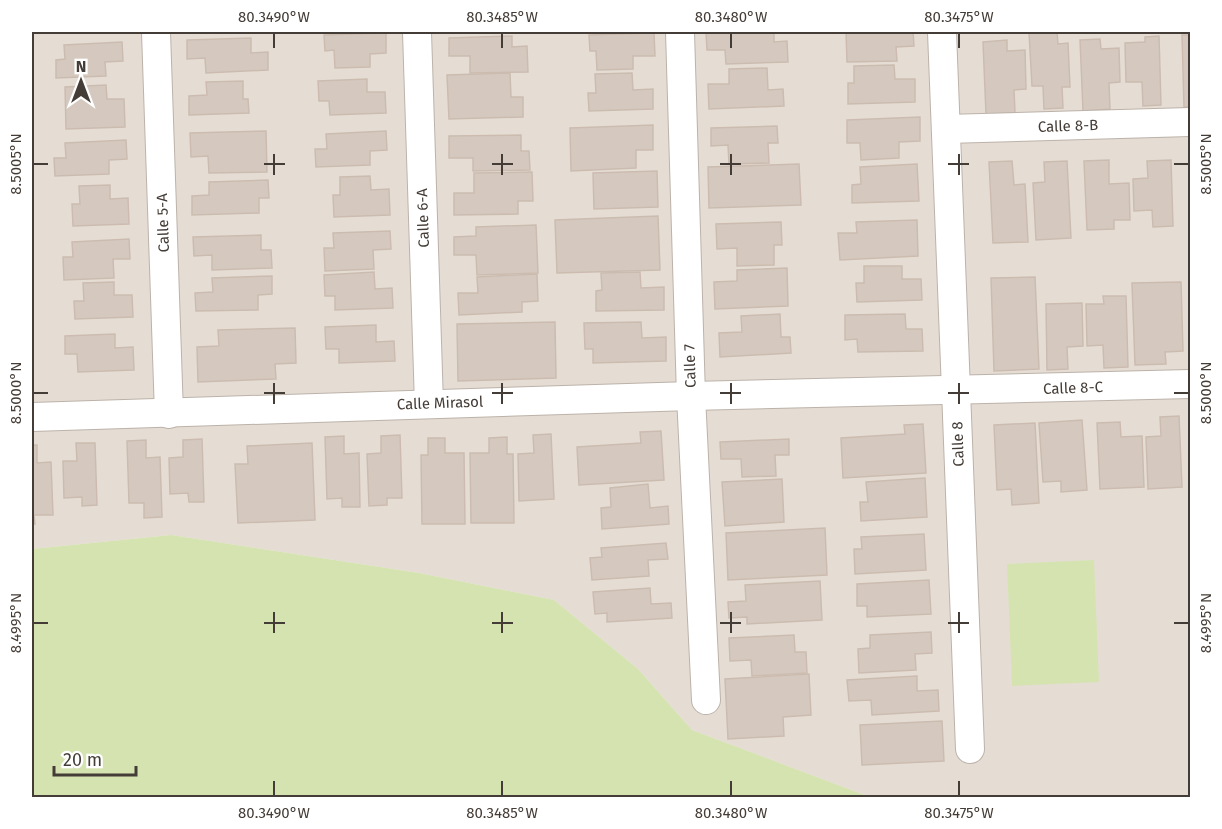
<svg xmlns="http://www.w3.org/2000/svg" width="1222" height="829" viewBox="0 0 1222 829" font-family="'Fira Sans',sans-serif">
<rect width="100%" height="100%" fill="#f1ece6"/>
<polygon fill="#e5ddd4" points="32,32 1190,32 1190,797 870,797 692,730 638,669 554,600 419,573 171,535 32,549"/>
<g fill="#d5e3b1">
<polygon points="171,535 419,573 554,600 638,669 692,730 870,797 32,797 32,549"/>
<polygon points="1094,560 1099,682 1012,686 1007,564"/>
</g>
<g fill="#d5c9bf" stroke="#ccbcb0" stroke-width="1.5">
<polygon points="706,32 774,32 774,42 787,41 788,62 726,64 725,50 707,50"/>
<polygon points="846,32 913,32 914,46 896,47 897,61 847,62"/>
<polygon points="1029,32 1057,32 1058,44 1068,43 1070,87 1062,87 1063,108 1044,109 1043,86 1032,86"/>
<polygon points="386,33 386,53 370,54 370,67 335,68 334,50 325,51 324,35"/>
<polygon points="654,33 655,56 633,56 633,69 597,70 596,51 590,51 589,35"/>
<polygon points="1182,35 1190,35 1190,107 1184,107"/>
<polygon points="512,36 512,47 527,46 528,72 470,73 470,56 449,56 449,38"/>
<polygon points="1159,36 1161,105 1143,106 1142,82 1126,82 1125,43 1145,42 1145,37"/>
<polygon points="251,38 251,53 268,52 268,70 206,73 205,58 187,59 187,40"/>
<polygon points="1100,39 1101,49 1119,48 1120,82 1109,83 1110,109 1083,111 1080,40"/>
<polygon points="1007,40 1007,51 1025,50 1026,89 1014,90 1015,113 986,114 983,42"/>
<polygon points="122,42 123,61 105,62 106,76 56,78 56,60 65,59 64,45"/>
<polygon points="894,65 895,79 915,79 915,102 848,104 848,83 854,83 854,66"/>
<polygon points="767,68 768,90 783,89 784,106 709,109 708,84 729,84 729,69"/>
<polygon points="510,73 511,97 523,97 523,117 449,119 447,75"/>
<polygon points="632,73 633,90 653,89 653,109 589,111 588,93 596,93 595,74"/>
<polygon points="367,79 367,92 385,92 386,113 330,115 329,101 319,101 318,81"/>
<polygon points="243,81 243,99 248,99 249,113 189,115 189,96 207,95 206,82"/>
<polygon points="106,85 107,99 124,99 125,127 66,129 65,87"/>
<polygon points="920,117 920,141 899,142 899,158 861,160 860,143 847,143 847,120"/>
<polygon points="653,125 653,150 636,150 636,168 571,171 570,128"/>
<polygon points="777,126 778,143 768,143 769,163 729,164 728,145 711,146 711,128"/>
<polygon points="266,131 267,172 209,173 208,156 191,157 190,133"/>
<polygon points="386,131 387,150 370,151 370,165 316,167 315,149 327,149 326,134"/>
<polygon points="521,135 521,151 529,151 530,170 473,171 473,158 449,158 449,136"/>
<polygon points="126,140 127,159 109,160 109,174 55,176 54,158 66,158 65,143"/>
<polygon points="1109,160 1109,184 1129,183 1130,220 1114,220 1114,229 1087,230 1084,161"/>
<polygon points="1171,160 1173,226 1153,227 1152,210 1134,211 1133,179 1148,178 1147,161"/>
<polygon points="1012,161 1014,185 1025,184 1028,242 993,243 989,162"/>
<polygon points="1067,161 1071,238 1036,240 1033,183 1045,182 1044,162"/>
<polygon points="799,164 801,205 709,208 708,167"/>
<polygon points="917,164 919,201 852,203 852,185 861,184 860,167"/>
<polygon points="657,171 658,207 594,209 593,173"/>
<polygon points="532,172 533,201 518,201 518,214 454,215 454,193 474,193 474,173"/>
<polygon points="370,176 371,190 389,189 390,215 334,217 333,195 340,195 340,177"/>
<polygon points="268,180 269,198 259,198 259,213 192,215 192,196 209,195 209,182"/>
<polygon points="110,185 110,199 128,198 129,224 73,226 72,204 80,204 79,186"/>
<polygon points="658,216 660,270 557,273 555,220"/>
<polygon points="917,220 918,256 840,260 838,233 857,233 856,222"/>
<polygon points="781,222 782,245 774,245 774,265 737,266 737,248 717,249 716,224"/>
<polygon points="536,225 538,273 477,275 476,255 454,255 454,237 476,236 476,227"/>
<polygon points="390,231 391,249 373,250 374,269 325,271 324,248 334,248 333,233"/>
<polygon points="261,235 261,250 271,250 272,268 212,270 212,255 194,256 193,237"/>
<polygon points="129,239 130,259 113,259 114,278 64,280 63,257 73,257 72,242"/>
<polygon points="864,266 902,266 902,279 921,279 922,300 857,302 856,283 864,283"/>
<polygon points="787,268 788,306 715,309 714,282 737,281 737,270"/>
<polygon points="374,272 375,289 392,288 393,308 335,310 335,296 325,296 324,275"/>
<polygon points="640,272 641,288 664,287 664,310 596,311 596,291 602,290 601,273"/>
<polygon points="537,274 538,301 522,302 522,312 459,315 458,293 478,293 477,277"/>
<polygon points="272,276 272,294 258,295 258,310 196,311 195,293 213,292 212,278"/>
<polygon points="1035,277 1039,369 994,371 991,278"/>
<polygon points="114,282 114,295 132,295 133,317 75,319 74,301 84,301 83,283"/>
<polygon points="1181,282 1183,351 1165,352 1166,364 1135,365 1132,283"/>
<polygon points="1103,296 1126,296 1128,367 1104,368 1103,345 1087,346 1086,304 1104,304"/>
<polygon points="1082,303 1083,346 1067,347 1068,369 1047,370 1046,304"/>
<polygon points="780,314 781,337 790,337 791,353 720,357 719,333 742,332 741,316"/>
<polygon points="905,314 906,329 922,329 923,351 858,352 857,339 845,340 845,315"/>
<polygon points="555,322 556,378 458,381 457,324"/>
<polygon points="641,322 642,338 666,337 666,361 593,363 593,349 585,349 584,323"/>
<polygon points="376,325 376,342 394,341 395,361 339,363 339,349 326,349 325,327"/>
<polygon points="295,328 296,363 275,364 276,379 198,382 197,347 219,346 218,330"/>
<polygon points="115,334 115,348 133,347 134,370 78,372 77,354 65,354 65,336"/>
<polygon points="1179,416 1182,487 1148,489 1146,437 1161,436 1160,417"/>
<polygon points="1082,420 1087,490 1061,492 1061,481 1043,482 1039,423"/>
<polygon points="1120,422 1121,437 1142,436 1144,487 1100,489 1097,423"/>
<polygon points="1035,423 1039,503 1012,505 1011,489 997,490 994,425"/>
<polygon points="923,424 926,473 843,478 841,438 905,434 904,425"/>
<polygon points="661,431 664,480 579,485 577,447 641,443 640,432"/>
<polygon points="551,434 554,499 519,501 518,454 534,453 533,435"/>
<polygon points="400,435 402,498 387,498 387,505 369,506 367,454 381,453 381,436"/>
<polygon points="344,436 344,454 359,453 360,507 342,507 342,498 327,499 325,437"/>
<polygon points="507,437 507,454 513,454 514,523 471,523 470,453 489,453 489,438"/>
<polygon points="428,438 445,438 445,453 464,453 465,524 422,524 421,455 428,455"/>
<polygon points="202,439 204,502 189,502 188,493 170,494 169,458 183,457 183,440"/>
<polygon points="789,439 789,455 775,455 776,476 742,477 741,459 721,459 720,442"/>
<polygon points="146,440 146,458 160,457 162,517 144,518 144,503 129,503 127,441"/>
<polygon points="76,443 95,443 97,505 82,506 82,497 64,498 63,461 77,461"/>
<polygon points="312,443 315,520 238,523 235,464 248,464 247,446"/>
<polygon points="32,445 37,445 37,463 51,462 53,515 34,515 35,524 32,524"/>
<polygon points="925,478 927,517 861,521 860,502 868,502 866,482"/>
<polygon points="782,479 784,522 725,526 722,482"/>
<polygon points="648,484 650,508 668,506 669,524 602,529 601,508 611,507 610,488"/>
<polygon points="825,528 827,575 728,580 726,533"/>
<polygon points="924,534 926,570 855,574 854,549 862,549 861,537"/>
<polygon points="666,543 668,559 648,560 649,576 592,580 590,558 602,557 601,548"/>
<polygon points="929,580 931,614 867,617 867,606 857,606 857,584"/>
<polygon points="820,581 822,620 747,624 747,617 729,618 728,602 746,601 745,585"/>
<polygon points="650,588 651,604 671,603 672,618 607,622 607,613 595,614 593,592"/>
<polygon points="931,632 932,653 915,654 916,670 859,673 858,649 870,648 870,635"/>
<polygon points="794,635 795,652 806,652 807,673 752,676 751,660 730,661 729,638"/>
<polygon points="809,674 811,715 783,717 784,736 728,739 725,679"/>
<polygon points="917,676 917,691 938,690 939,711 872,715 871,700 849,701 847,680"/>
<polygon points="942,721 944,761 862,765 860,725"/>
</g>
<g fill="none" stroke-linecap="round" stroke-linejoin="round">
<g stroke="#bcb2a9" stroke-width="30">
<g id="minor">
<polyline points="156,32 169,414"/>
<polyline points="417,32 429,404"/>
<polyline points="680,32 691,396 706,700"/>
<polyline points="942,32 970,749"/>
<polyline points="946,129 1190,122"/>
<polyline points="32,417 691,396 1190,384"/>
</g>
</g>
<use href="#minor" stroke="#fff" stroke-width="28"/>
</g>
<path fill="none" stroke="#443c36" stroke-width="2" d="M274 33V48M502 33V48M731 33V48M959 33V48M274 154V175M502 154V175M731 154V175M959 154V175M33 164H48M264 164H285M492 164H513M720 164H741M948 164H969M1174 164H1189M274 383V404M502 383V404M731 383V404M959 383V404M33 393H48M264 393H285M492 393H513M720 393H741M948 393H969M1174 393H1189M274 612V633M502 612V633M731 612V633M959 612V633M33 623H48M264 623H285M492 623H513M720 623H741M948 623H969M1174 623H1189M274 781V796M502 781V796M731 781V796M959 781V796"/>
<g text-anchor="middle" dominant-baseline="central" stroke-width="4.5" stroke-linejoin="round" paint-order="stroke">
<g font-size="15" fill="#443c36" stroke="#fff">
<text transform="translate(1068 126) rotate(-2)">Calle 8-B</text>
<text transform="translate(423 218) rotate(-92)">Calle 6-A</text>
<text transform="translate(163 223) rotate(-92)">Calle 5-A</text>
<text transform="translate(690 366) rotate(-92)">Calle 7</text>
<text transform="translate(1073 388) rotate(-2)">Calle 8-C</text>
<text transform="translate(440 403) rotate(-2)">Calle Mirasol</text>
<text transform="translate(958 444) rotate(-92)">Calle 8</text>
</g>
</g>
<rect width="1222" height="829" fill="none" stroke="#ffffff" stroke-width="66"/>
<g transform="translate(81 81)" stroke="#ffffff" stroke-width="4.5" paint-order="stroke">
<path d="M0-4.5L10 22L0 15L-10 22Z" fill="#443c36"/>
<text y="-9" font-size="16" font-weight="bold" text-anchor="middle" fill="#443c36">N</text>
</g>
<path d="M54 766v9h82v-9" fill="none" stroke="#443c36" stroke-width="3"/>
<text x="63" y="766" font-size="18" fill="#443c36" stroke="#ffffff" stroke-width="4.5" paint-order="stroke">20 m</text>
<rect x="33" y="33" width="1156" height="763" fill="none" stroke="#443c36" stroke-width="2"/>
<g font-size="15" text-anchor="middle" fill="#443c36">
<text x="274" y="22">80.3490°W</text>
<text x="502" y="22">80.3485°W</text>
<text x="731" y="22">80.3480°W</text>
<text x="959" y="22">80.3475°W</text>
<text transform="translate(16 164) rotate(-90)" y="5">8.5005°N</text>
<text transform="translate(1206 164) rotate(-90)" y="5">8.5005°N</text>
<text transform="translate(16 393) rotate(-90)" y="5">8.5000°N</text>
<text transform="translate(1206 393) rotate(-90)" y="5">8.5000°N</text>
<text transform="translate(16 623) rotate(-90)" y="5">8.4995°N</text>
<text transform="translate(1206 623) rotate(-90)" y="5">8.4995°N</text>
<text x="274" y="818">80.3490°W</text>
<text x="502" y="818">80.3485°W</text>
<text x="731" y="818">80.3480°W</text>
<text x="959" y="818">80.3475°W</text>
</g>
</svg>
